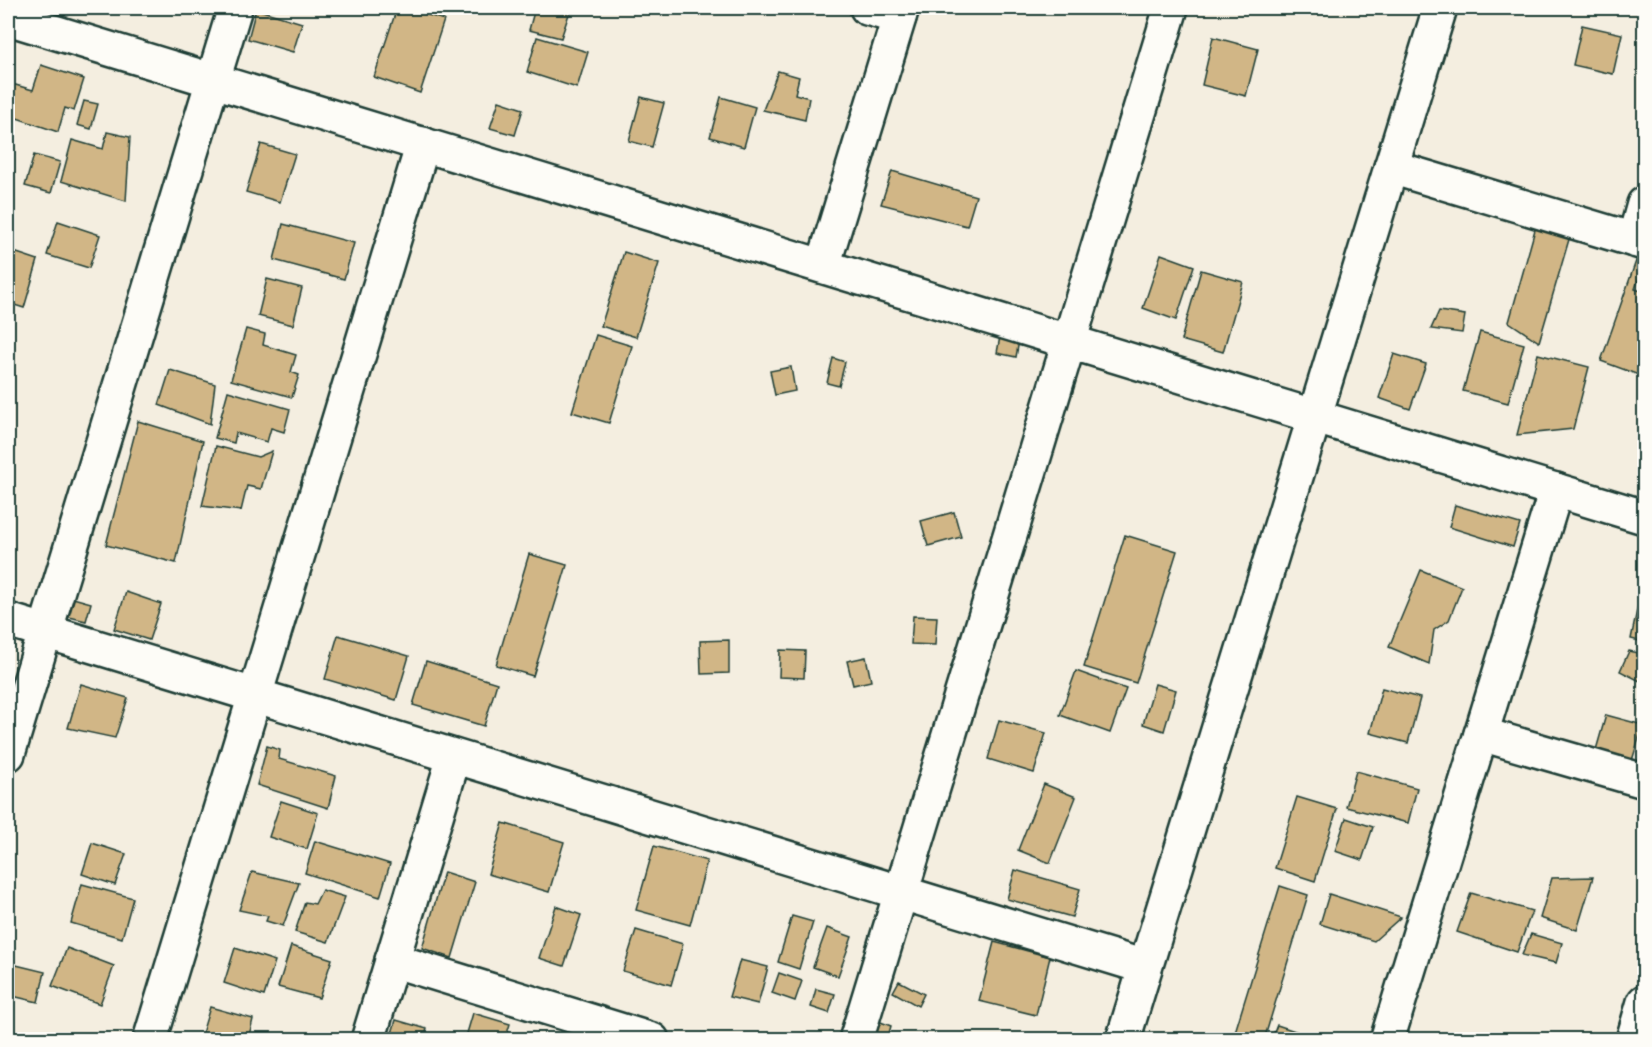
<svg xmlns="http://www.w3.org/2000/svg" width="1652" height="1047" viewBox="0 0 1652 1047" font-family="Mynerve,sans-serif">
<rect width="100%" height="100%" fill="#f4eee0"/>
<filter id="ink" filterUnits="userSpaceOnUse"><feTurbulence type="fractalNoise" baseFrequency=".0167" numOctaves="2"/><feDisplacementMap in="SourceGraphic" scale="12" xChannelSelector="R" yChannelSelector="G"/><feConvolveMatrix kernelMatrix="1 2 1 2 8 2 1 2 1" color-interpolation-filters="sRGB"/></filter>
<g filter="url(#ink)">
<g fill="#d1b686" stroke="#1f3d34" stroke-width="1.5">
<polygon points="397,8 406,8 444,20 420,93 374,77"/>
<polygon points="535,8 571,8 561,38 529,30"/>
<polygon points="256,9 302,23 293,52 248,39"/>
<polygon points="1582,25 1622,34 1613,74 1573,65"/>
<polygon points="537,37 588,52 577,88 527,72"/>
<polygon points="1213,37 1258,49 1246,96 1202,85"/>
<polygon points="41,65 84,79 74,111 65,108 58,132 8,115 8,98 12,84 33,90"/>
<polygon points="778,71 799,77 795,94 809,98 805,120 763,110"/>
<polygon points="641,97 664,103 652,147 629,141"/>
<polygon points="721,97 755,107 744,147 710,137"/>
<polygon points="84,101 98,104 91,129 77,125"/>
<polygon points="499,101 523,109 515,135 490,128"/>
<polygon points="107,132 130,137 126,201 61,181 72,140 103,149"/>
<polygon points="261,144 295,154 280,202 246,192"/>
<polygon points="34,155 60,162 51,193 25,186"/>
<polygon points="892,171 976,196 967,226 881,204"/>
<polygon points="58,221 100,235 89,268 47,255"/>
<polygon points="283,224 354,243 344,279 274,260"/>
<polygon points="1536,226 1570,236 1539,342 1509,322"/>
<polygon points="8,250 38,260 24,308 8,303"/>
<polygon points="624,252 659,263 636,337 601,326"/>
<polygon points="1161,254 1194,266 1176,320 1143,308"/>
<polygon points="1636,261 1644,264 1635,289 1644,292 1644,377 1601,361"/>
<polygon points="1201,270 1243,282 1223,352 1181,340"/>
<polygon points="267,279 302,288 293,325 258,316"/>
<polygon points="1439,311 1465,315 1462,333 1431,329"/>
<polygon points="246,329 265,334 263,345 296,355 291,372 299,375 292,397 231,380"/>
<polygon points="1001,331 1020,335 1016,357 997,353"/>
<polygon points="1480,332 1524,344 1508,403 1463,391"/>
<polygon points="596,335 632,346 609,423 572,412"/>
<polygon points="1394,354 1426,364 1410,409 1379,398"/>
<polygon points="1538,354 1589,367 1573,429 1517,435"/>
<polygon points="833,358 845,362 839,386 827,383"/>
<polygon points="791,367 795,391 775,395 770,371"/>
<polygon points="170,370 215,384 210,424 159,405"/>
<polygon points="228,391 290,409 284,432 271,428 267,442 236,433 234,443 215,438"/>
<polygon points="138,421 203,441 176,563 106,545"/>
<polygon points="216,446 258,457 272,451 261,489 247,486 241,511 202,506"/>
<polygon points="1455,505 1520,524 1513,547 1449,527"/>
<polygon points="954,512 961,537 928,546 921,521"/>
<polygon points="1125,535 1177,551 1136,683 1084,667"/>
<polygon points="529,554 567,565 533,676 496,665"/>
<polygon points="1421,570 1462,587 1449,620 1434,630 1429,664 1389,647"/>
<polygon points="126,592 161,604 149,640 114,629"/>
<polygon points="66,596 91,603 86,621 61,615"/>
<polygon points="1638,605 1644,606 1644,642 1631,639"/>
<polygon points="913,616 937,617 935,645 911,644"/>
<polygon points="338,635 409,656 396,700 325,679"/>
<polygon points="729,640 729,673 701,674 700,641"/>
<polygon points="780,650 805,651 804,678 779,677"/>
<polygon points="1629,651 1644,654 1644,683 1620,671"/>
<polygon points="866,657 871,681 853,685 847,661"/>
<polygon points="426,661 497,683 484,726 413,705"/>
<polygon points="1076,671 1126,689 1110,733 1060,715"/>
<polygon points="81,684 128,698 115,738 68,728"/>
<polygon points="1155,684 1176,690 1164,731 1143,724"/>
<polygon points="1382,688 1420,698 1408,743 1370,733"/>
<polygon points="1606,715 1643,725 1630,767 1594,757"/>
<polygon points="999,720 1046,733 1034,773 988,759"/>
<polygon points="267,746 280,750 279,759 336,776 328,808 257,785"/>
<polygon points="1356,771 1417,788 1408,823 1346,807"/>
<polygon points="1044,784 1076,797 1050,863 1018,850"/>
<polygon points="1297,797 1337,809 1315,881 1275,868"/>
<polygon points="281,801 318,813 307,849 269,837"/>
<polygon points="1346,818 1373,827 1362,860 1335,851"/>
<polygon points="503,823 564,842 549,892 488,874"/>
<polygon points="315,841 390,864 380,897 305,873"/>
<polygon points="92,843 126,854 115,885 82,874"/>
<polygon points="654,846 707,861 690,925 636,910"/>
<polygon points="1015,870 1080,889 1072,917 1007,899"/>
<polygon points="252,872 299,883 283,926 266,921 268,916 239,910"/>
<polygon points="444,872 475,882 452,958 422,948"/>
<polygon points="1593,877 1577,930 1540,918 1552,878"/>
<polygon points="82,884 133,898 122,938 71,923"/>
<polygon points="1280,886 1308,895 1264,1040 1259,1040 1235,1032"/>
<polygon points="322,890 345,897 328,942 295,932 305,902 315,904"/>
<polygon points="1471,893 1532,911 1517,952 1457,932"/>
<polygon points="1329,894 1401,917 1374,941 1320,924"/>
<polygon points="556,906 581,915 564,966 539,958"/>
<polygon points="792,916 813,922 799,969 778,962"/>
<polygon points="827,928 852,937 838,976 813,967"/>
<polygon points="636,930 683,944 671,985 623,971"/>
<polygon points="1531,934 1562,943 1556,963 1522,955"/>
<polygon points="994,942 1050,957 1036,1015 979,1001"/>
<polygon points="291,946 332,959 319,998 278,987"/>
<polygon points="67,948 114,966 100,1004 52,986"/>
<polygon points="235,948 275,961 264,996 224,983"/>
<polygon points="740,960 768,967 758,1004 729,997"/>
<polygon points="12,964 45,972 38,1002 8,995"/>
<polygon points="779,973 802,981 795,1001 772,993"/>
<polygon points="899,981 924,994 918,1006 893,992"/>
<polygon points="816,989 835,994 829,1013 811,1007"/>
<polygon points="210,1007 253,1019 248,1040 200,1040"/>
<polygon points="473,1013 510,1024 505,1040 465,1040"/>
<polygon points="396,1020 427,1029 424,1040 390,1040"/>
<polygon points="878,1021 891,1026 887,1040 872,1040"/>
<polygon points="1277,1025 1304,1034 1302,1040 1271,1040"/>
<polygon points="1439,1034 1466,1040 1438,1040"/>
</g>
<g fill="none" stroke-linecap="round" stroke-linejoin="round">
<g stroke="#1f3d34" stroke-width="38">
<g id="minor">
<polyline points="867,8 899,17"/>
<polyline points="8,18 1644,517"/>
<polyline points="1391,167 1644,243"/>
<polyline points="1634,240 1644,204"/>
<polyline points="823,266 902,8"/>
<polyline points="8,620 1145,967"/>
<polyline points="1481,734 1644,781"/>
<polyline points="8,754 235,8"/>
<polyline points="392,960 652,1040"/>
<polyline points="150,1040 423,144"/>
<polyline points="368,1040 454,757"/>
<polyline points="856,1040 1171,8"/>
<polyline points="1123,1040 1440,8"/>
<polyline points="1387,1040 1556,490"/>
<polyline points="1633,1040 1644,1002"/>
</g>
</g>
<use href="#minor" stroke="#fdfcf7" stroke-width="33"/>
</g>
</g>
<rect width="1652" height="1047" fill="none" stroke="#fdfcf7" stroke-width="30"/>
<rect x="15" y="15" width="1622" height="1017" fill="none" stroke="#1f3d34" stroke-width="2" filter="url(#ink)"/>
</svg>
